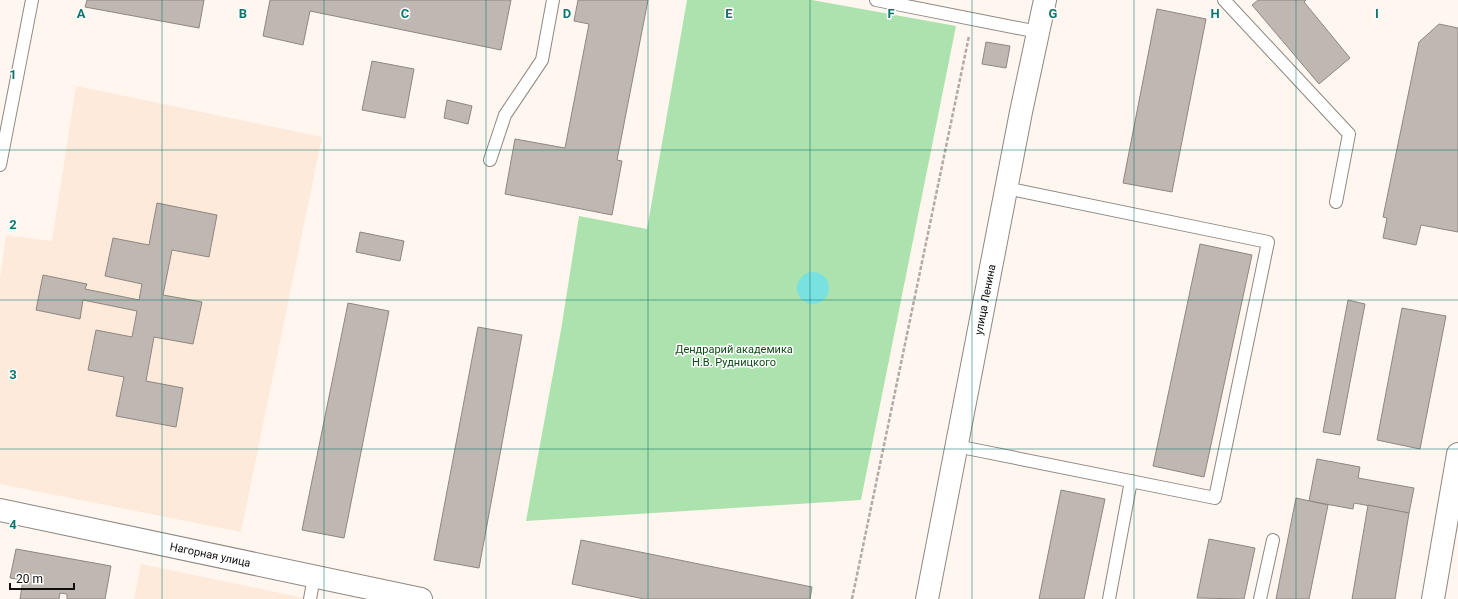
<svg xmlns="http://www.w3.org/2000/svg" width="1458" height="599" viewBox="0 0 1458 599" font-family="Roboto,sans-serif">
<rect width="100%" height="100%" fill="#fff6f0"/>
<g fill="#fdeada">
<polygon points="76,86 322,137 241,532 0,484 0,279 6,235 52,241"/>
<polygon points="141,564 309,599 134,599"/>
</g>
<polygon fill="#abe2ad" points="687,0 812,0 956,26 861,500 526,521 561,330 579,216 647,229"/>
<circle fill="#7ae1e1" cx="813" cy="288" r="16"/>
<g fill="#bfb7b1" stroke="#8e8781">
<polygon points="87,0 204,0 199,28 85,7"/>
<polygon points="270,0 511,0 501,50 310,11 303,45 263,36"/>
<polygon points="578,0 648,0 617,160 622,161 612,215 505,194 515,139 565,148 589,24 574,21"/>
<polygon points="1258,0 1306,0 1304,2 1350,58 1319,84 1252,5"/>
<polygon points="1157,9 1206,19 1172,192 1123,183"/>
<polygon points="1439,24 1458,28 1458,232 1421,225 1416,245 1383,238 1387,218 1383,217 1419,42"/>
<polygon points="986,42 1010,46 1006,68 982,64"/>
<polygon points="372,61 414,69 405,118 362,110"/>
<polygon points="447,100 472,106 468,124 444,118"/>
<polygon points="157,203 217,215 209,257 172,250 163,295 202,302 193,344 154,337 146,381 183,388 176,427 116,416 124,377 88,370 96,330 132,337 137,311 83,300 80,319 36,310 43,275 87,284 85,289 139,300 142,284 105,276 113,238 149,245"/>
<polygon points="360,232 404,241 400,261 356,252"/>
<polygon points="1200,244 1252,255 1204,477 1153,466"/>
<polygon points="1348,300 1365,304 1340,435 1323,432"/>
<polygon points="348,303 389,311 344,538 302,530"/>
<polygon points="1402,308 1446,316 1420,449 1377,440"/>
<polygon points="478,327 522,335 479,568 434,560"/>
<polygon points="1317,459 1360,467 1358,478 1414,488 1409,513 1354,503 1353,509 1309,501"/>
<polygon points="1061,490 1105,499 1084,599 1039,599"/>
<polygon points="1296,498 1328,505 1309,599 1276,599"/>
<polygon points="1368,505 1409,513 1395,599 1352,599"/>
<polygon points="1209,539 1255,548 1244,599 1197,598"/>
<polygon points="581,540 812,587 810,599 644,599 572,584"/>
<polygon points="16,549 111,566 105,599 67,599 67,594 60,593 59,599 20,599 23,580 10,578"/>
</g>
<g fill="none" stroke-linecap="round" stroke-linejoin="round">
<g stroke="#8f8882" stroke-width="14">
<g id="service">
<polyline points="876,0 1038,32"/>
<polyline points="1224,0 1349,134 1336,202"/>
<polyline points="490,160 505,115 542,60 553,0"/>
<polyline points="0,165 32,0"/>
<polyline points="956,446 1215,498 1268,242 1006,188"/>
<polyline points="310,599 314,577"/>
<polyline points="1109,599 1131,481"/>
<polyline points="1260,599 1273,540"/>
</g>
</g>
<g stroke="#8f8882" stroke-width="24">
<g id="minor">
<path id="s1" d="M0 510 421 599"/>
<polyline points="1433,599 1458,454"/>
</g>
</g>
<g stroke="#8f8882" stroke-width="24">
<g id="primary">
<path id="s2" d="M927 599 1021 112 1045 0"/>
</g>
</g>
<polyline stroke="#b1aaa5" stroke-width="2.5" stroke-dasharray="4 2" stroke-linecap="butt" points="852,599 969,36"/>
<use href="#service" stroke="#fff" stroke-width="12"/>
<use href="#minor" stroke="#fff" stroke-width="22"/>
<use href="#primary" stroke="#fff" stroke-width="22"/>
</g>
<path fill="none" stroke="#0f766e" stroke-width="1" stroke-opacity="0.55" d="M162 0V599M324 0V599M486 0V599M648 0V599M810 0V599M972 0V599M1134 0V599M1296 0V599M0 150H1458M0 300H1458M0 449H1458"/>
<g text-anchor="middle" dominant-baseline="central" stroke-width="3" stroke-linejoin="round" paint-order="stroke">
<g font-size="11" fill="#100d0b" stroke="#fff">
<text stroke="none"><textPath href="#s2" startOffset="305">улица Ленина</textPath></text>
<text stroke="none"><textPath href="#s1" startOffset="215">Нагорная улица</textPath></text>
</g>
<g font-size="11" fill="#0c4a17" stroke="#fff">
<text x="734" y="349">Дендрарий академика<tspan x="734" dy="13">Н.В. Рудницкого</tspan></text>
</g>
</g>
<g font-size="13" text-anchor="middle" font-weight="bold" fill="#0f766e" stroke="#fff" stroke-width="3" stroke-linejoin="round" paint-order="stroke">
<text x="81" y="18">A</text>
<text x="243" y="18">B</text>
<text x="405" y="18">C</text>
<text x="567" y="18">D</text>
<text x="729" y="18">E</text>
<text x="891" y="18">F</text>
<text x="1053" y="18">G</text>
<text x="1215" y="18">H</text>
<text x="1377" y="18">I</text>
<text x="13" y="79">1</text>
<text x="13" y="229">2</text>
<text x="13" y="379">3</text>
<text x="13" y="529">4</text>
</g>
<path d="M10 583v6h64v-6" fill="none" stroke="#100d0b" stroke-width="2"/>
<text x="16" y="583" font-size="12" fill="#100d0b" stroke="#ffffff" stroke-width="3" paint-order="stroke">20 m</text>
</svg>
